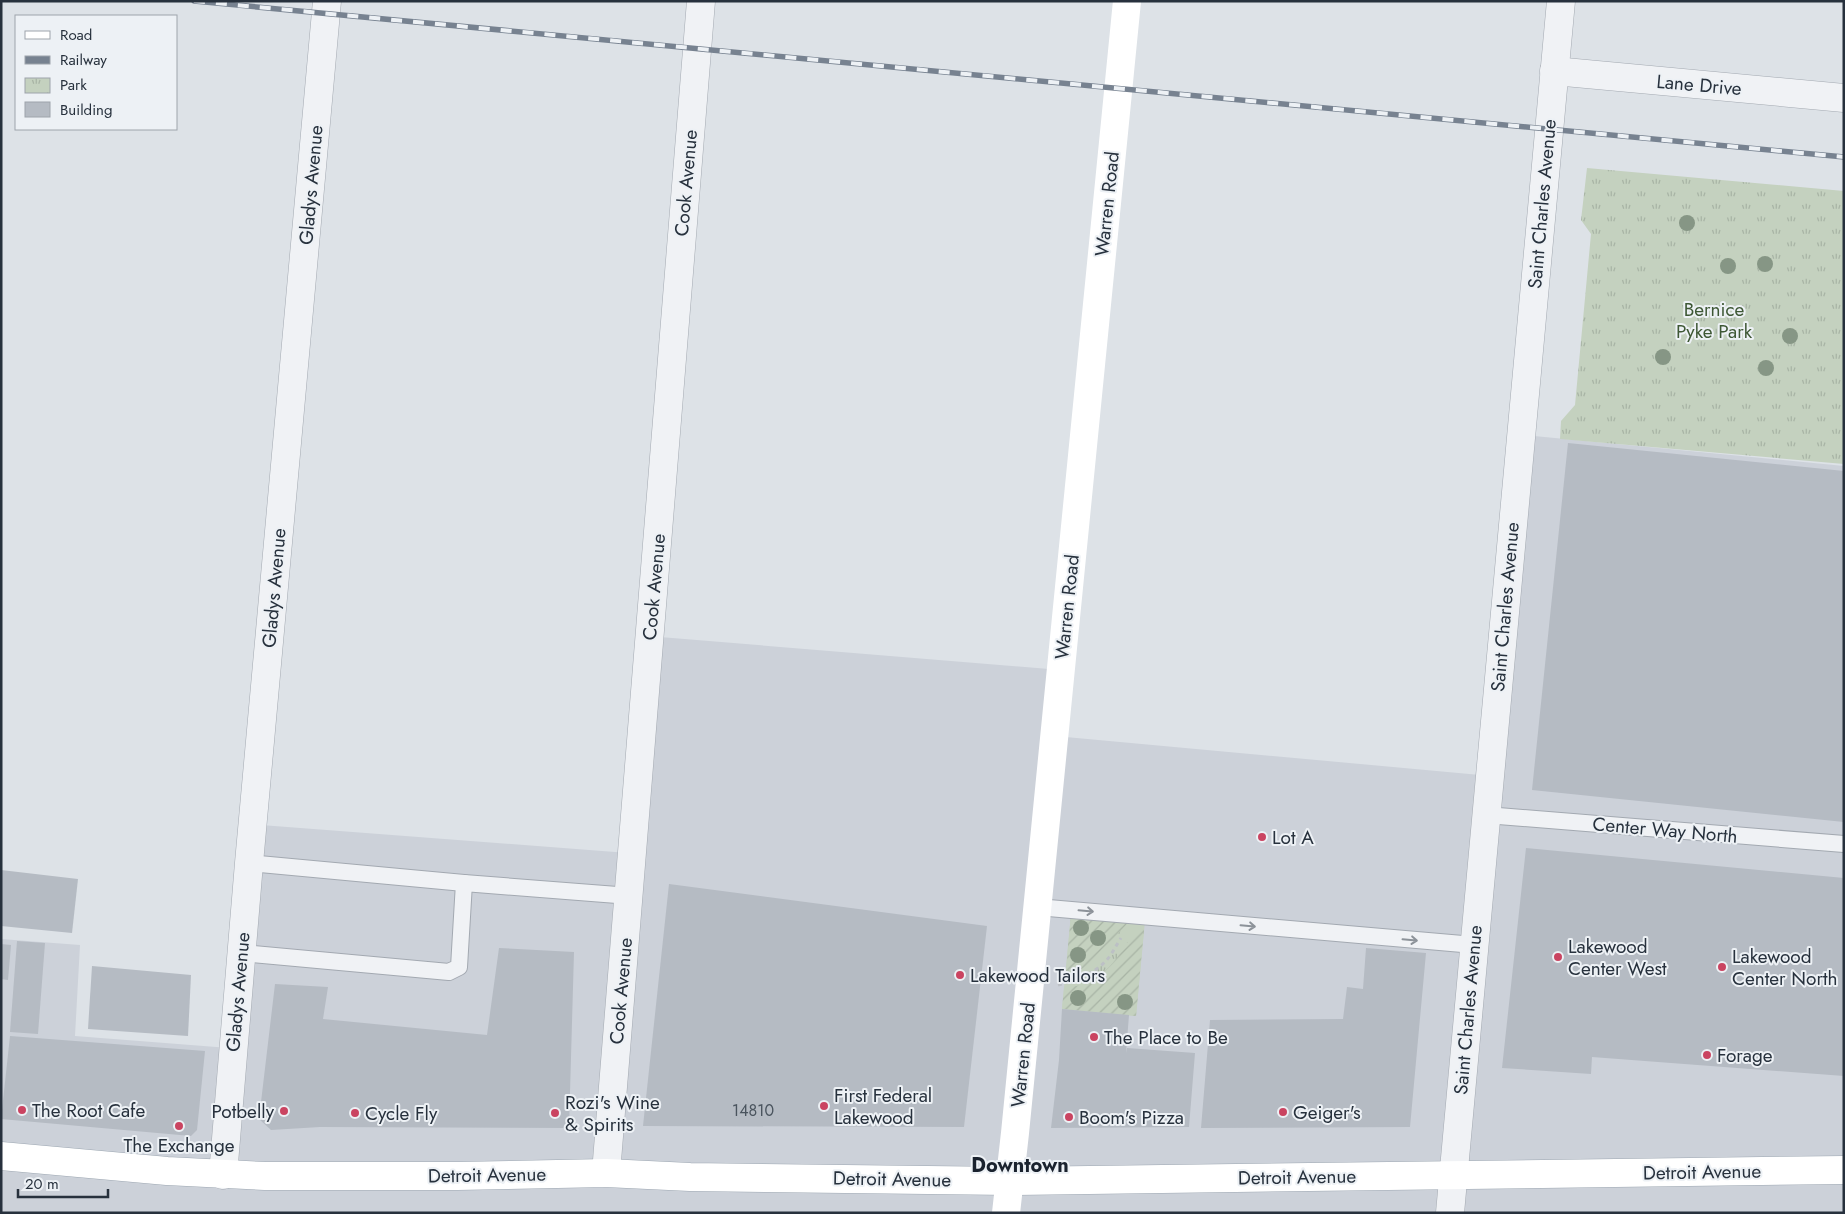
<svg xmlns="http://www.w3.org/2000/svg" width="1845" height="1214" viewBox="0 0 1845 1214" font-family="Jost,sans-serif">
<defs>
<pattern id="park-tufts" width="24" height="20" patternUnits="userSpaceOnUse" patternTransform="scale(1.25)"><rect width="24" height="20" fill="#c4d1bf"/><path d="M3 7l-1-3M5 7V3M7 7l1-3M15 17l-1-3M17 17v-4M19 17l1-3" fill="none" stroke="#a8b4a5"/></pattern>
<pattern id="garden-furrows" width="10" height="10" patternUnits="userSpaceOnUse" patternTransform="scale(1.25)"><rect width="10" height="10" fill="#c4d1bf"/><path d="M-1 1l2-2M0 10L10 0M9 11l2-2" fill="none" stroke="#a8b4a5"/></pattern>
</defs>
<rect width="100%" height="100%" fill="#dde2e7"/>
<polygon fill="#ccd1d9" points="1534,436 1844,466 1844,1213 1,1213 1,939 80,945 75,1036 242,1049 261,825 641,854 660,637 1049,669 1044,735 1502,777"/>
<g fill="url(#park-tufts)">
<polygon points="1587,168 1844,191 1844,464 1560,439 1561,421 1575,405 1591,234 1581,220"/>
<polygon points="1071,914 1145,921 1136,1016 1062,1009"/>
</g>
<g fill="url(#garden-furrows)">
<polygon points="1071,914 1129,919 1127,924 1094,960 1082,969 1066,971"/>
<path d="M1144 929 1136 1016 1062 1009 1064 988C1089 986 1107 973 1121 952 1128 942 1132 933 1144 929Z"/>
</g>
<g fill="#b5bbc3">
<polygon points="1568,443 1844,471 1844,822 1532,790"/>
<polygon points="1526,848 1844,878 1844,1076 1592,1057 1591,1074 1502,1068"/>
<polygon points="1,870 78,879 72,933 1,926"/>
<polygon points="669,884 987,926 964,1127 643,1126"/>
<polygon points="17,941 45,943 38,1034 10,1032"/>
<polygon points="1,944 11,945 8,980 1,979"/>
<polygon points="499,948 574,952 569,1128 320,1127 271,1130 259,1119 275,984 328,987 323,1019 487,1035"/>
<polygon points="1366,948 1426,953 1410,1127 1201,1128 1210,1020 1343,1019 1347,987 1363,989"/>
<polygon points="92,966 191,975 188,1036 88,1029"/>
<polygon points="1062,1009 1129,1015 1126,1053 1127,1048 1195,1053 1189,1127 1051,1128 1059,1060"/>
<polygon points="10,1036 205,1051 197,1130 191,1136 1,1119"/>
</g>
<g fill="none" stroke-linecap="round" stroke-linejoin="round">
<g stroke="#a3a9b1" stroke-width="18">
<g id="lane">
<polyline points="1486,815 1844,844"/>
<polyline points="249,863 464,883"/>
<polyline points="1037,907 1474,945"/>
<polyline points="242,953 449,972 459,967 464,883 630,896"/>
</g>
</g>
<g stroke="#a3a9b1" stroke-width="29">
<g id="street">
<polyline points="1554,71 1844,98"/>
<polyline points="606,1173 701,1"/>
<polyline points="223,1175 249,863 327,1"/>
<polyline points="1450,1213 1561,1"/>
</g>
</g>
<g stroke="#9da7b2" stroke-width="29">
<polyline id="primary" points="1,1156 167,1171 265,1176 457,1176 606,1173 690,1177 1010,1181 1844,1170"/>
</g>
<path stroke="#bcc0c5" stroke-width="3" stroke-dasharray="4 4" stroke-linecap="butt" d="M1058 985C1078 980 1097 973 1110 956 1114 950 1117 944 1121 938"/>
<use href="#lane" stroke="#f0f2f5" stroke-width="16"/>
<use href="#street" stroke="#f0f2f5" stroke-width="28"/>
<polyline stroke="#fff" stroke-width="28" points="1006,1213 1015,1133 1127,1"/>
<use href="#primary" stroke="#fff" stroke-width="28"/>
<g stroke="#778290" stroke-width="5.5">
<polyline id="rail" points="194,1 1844,157"/>
</g>
<use href="#rail" stroke="#edf1f5" stroke-width="4" stroke-dasharray="11" stroke-linecap="butt"/>
</g>
<g fill="#869685">
<circle cx="1687" cy="223" r="8"/>
<circle cx="1765" cy="264" r="8"/>
<circle cx="1728" cy="266" r="8"/>
<circle cx="1790" cy="336" r="8"/>
<circle cx="1663" cy="357" r="8"/>
<circle cx="1766" cy="368" r="8"/>
<circle cx="1081" cy="928" r="8"/>
<circle cx="1098" cy="938" r="8"/>
<circle cx="1078" cy="955" r="8"/>
<circle cx="1078" cy="998" r="8"/>
<circle cx="1125" cy="1002" r="8"/>
</g>
<defs><path id="oneway-shaft" d="M-6 0H5M1.5-3L5.5 0L1.5 3" fill="none" stroke-width="1.6" stroke-linecap="round" stroke-linejoin="round" transform="scale(1.25)"/></defs>
<g stroke="#8c9299">
<use href="#oneway-shaft" transform="translate(1086 911) rotate(5)"/>
<use href="#oneway-shaft" transform="translate(1248 926) rotate(5)"/>
<use href="#oneway-shaft" transform="translate(1410 940) rotate(5)"/>
</g>
<g fill="#ca4461" stroke="#edf1f5" stroke-width="2">
<circle cx="1262" cy="837" r="5"/>
<circle cx="1558" cy="957" r="5"/>
<circle cx="1722" cy="967" r="5"/>
<circle cx="960" cy="975" r="5"/>
<circle cx="1094" cy="1037" r="5"/>
<circle cx="1707" cy="1055" r="5"/>
<circle cx="824" cy="1106" r="5"/>
<circle cx="22" cy="1110" r="5"/>
<circle cx="284" cy="1111" r="5"/>
<circle cx="1283" cy="1112" r="5"/>
<circle cx="355" cy="1113" r="5"/>
<circle cx="555" cy="1113" r="5"/>
<circle cx="1069" cy="1117" r="5"/>
<circle cx="179" cy="1126" r="5"/>
</g>
<g text-anchor="middle" dominant-baseline="central" stroke-width="4" stroke-linejoin="round" paint-order="stroke">
<g font-size="16" fill="#4a545e">
<text x="753" y="1110">14810</text>
</g>
<g font-size="19" fill="#27313d" stroke="#edf1f5">
<text transform="translate(1699 85) rotate(5)">Lane Drive</text>
<text transform="translate(686 183) rotate(-85)">Cook Avenue</text>
<text transform="translate(311 185) rotate(-85)">Gladys Avenue</text>
<text transform="translate(1107 204) rotate(-84)">Warren Road</text>
<text transform="translate(1542 204) rotate(-85)">Saint Charles Avenue</text>
<text transform="translate(654 587) rotate(-85)">Cook Avenue</text>
<text transform="translate(274 588) rotate(-85)">Gladys Avenue</text>
<text transform="translate(1067 607) rotate(-84)">Warren Road</text>
<text transform="translate(1505 607) rotate(-85)">Saint Charles Avenue</text>
<text transform="translate(1665 830) rotate(5)">Center Way North</text>
<text transform="translate(621 991) rotate(-85)">Cook Avenue</text>
<text transform="translate(238 992) rotate(-85)">Gladys Avenue</text>
<text transform="translate(1468 1010) rotate(-85)">Saint Charles Avenue</text>
<text transform="translate(1023 1055) rotate(-84)">Warren Road</text>
<text transform="translate(1702 1172) rotate(-1)">Detroit Avenue</text>
<text transform="translate(487 1175) rotate(-1)">Detroit Avenue</text>
<text transform="translate(1297 1177) rotate(-1)">Detroit Avenue</text>
<text transform="translate(892 1179) rotate(1)">Detroit Avenue</text>
</g>
<g font-size="19" fill="#3e5835" stroke="#edf1f5">
<text x="1714" y="309">Bernice<tspan x="1714" dy="22">Pyke Park</tspan></text>
</g>
<g font-size="19" fill="#27313d" stroke="#edf1f5" text-anchor="start">
<text x="1272" y="837">Lot A</text>
<text x="1568" y="946">Lakewood<tspan x="1568" dy="22">Center West</tspan></text>
<text x="1732" y="956">Lakewood<tspan x="1732" dy="22">Center North</tspan></text>
<text x="970" y="975">Lakewood Tailors</text>
<text x="1104" y="1037">The Place to Be</text>
<text x="1717" y="1055">Forage</text>
<text x="834" y="1095">First Federal<tspan x="834" dy="22">Lakewood</tspan></text>
<text x="565" y="1102">Rozi's Wine<tspan x="565" dy="22">&amp; Spirits</tspan></text>
<text x="32" y="1110">The Root Cafe</text>
<text x="274" y="1111" text-anchor="end">Potbelly</text>
<text x="1293" y="1112">Geiger's</text>
<text x="365" y="1113">Cycle Fly</text>
<text x="1079" y="1117">Boom's Pizza</text>
<text x="179" y="1145" text-anchor="middle">The Exchange</text>
</g>
<g font-size="20" font-weight="bold" fill="#1a222e" stroke="#edf1f5">
<text x="1020" y="1165">Downtown</text>
</g>
</g>
<rect width="1845" height="1214" fill="none" stroke="#27313d" stroke-width="5"/>
<rect x="15" y="15" width="162" height="115" fill="#edf1f5" stroke="#9ea4ab"/>
<rect x="25" y="31" width="25" height="8" fill="#ffffff" stroke="#9ea4ab"/>
<text x="60" y="40" font-size="15" fill="#27313d">Road</text>
<rect x="25" y="56" width="25" height="8" fill="#778290" stroke="#9ea4ab"/>
<text x="60" y="65" font-size="15" fill="#27313d">Railway</text>
<rect x="25" y="78" width="25" height="15" fill="url(#park-tufts)" stroke="#9ea4ab"/>
<text x="60" y="90" font-size="15" fill="#27313d">Park</text>
<rect x="25" y="102" width="25" height="15" fill="#b5bbc3" stroke="#9ea4ab"/>
<text x="60" y="115" font-size="15" fill="#27313d">Building</text>
<path d="M18 1189v8h90v-8" fill="none" stroke="#27313d" stroke-width="2.5"/>
<text x="25" y="1189" font-size="15" fill="#27313d" stroke="#edf1f5" stroke-width="4" paint-order="stroke">20 m</text>
</svg>
